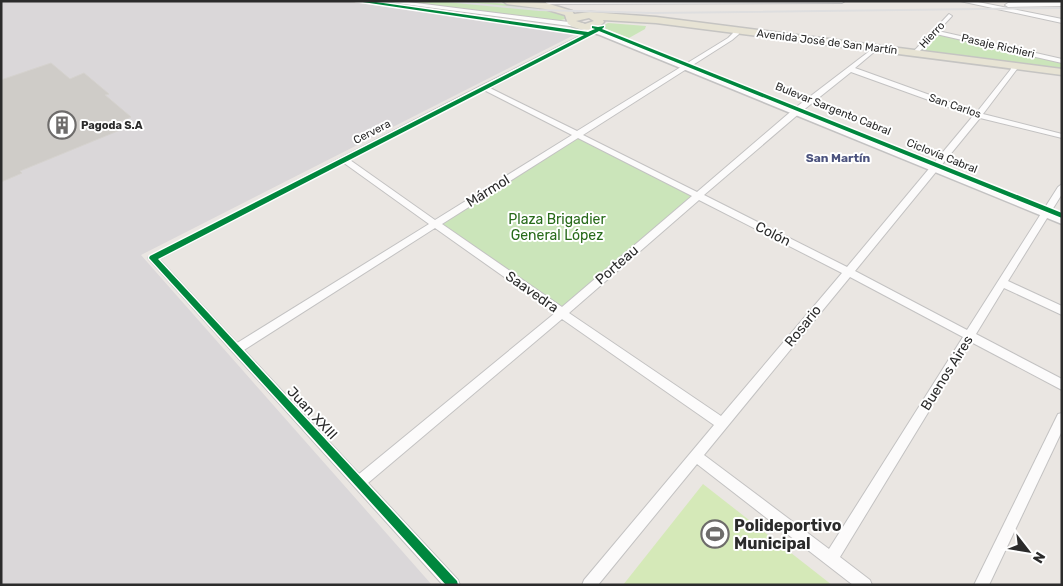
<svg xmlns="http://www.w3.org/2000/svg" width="1063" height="586" viewBox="0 0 1063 586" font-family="Rubik,sans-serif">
<rect width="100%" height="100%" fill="#eae6e2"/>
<polygon fill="#dad7d9" points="1,1 343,1 560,30 574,35 141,255 432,585 1,585"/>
<g fill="#cbe5ba">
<path d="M403 1C455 1 518 0 566 15L565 19 557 21Z"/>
<polygon points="608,23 646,26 645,29 629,38 604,28 603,26"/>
<polygon points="934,32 1062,61 1062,72 915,53"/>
<polygon points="577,135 697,196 562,313 436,224"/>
</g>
<polygon fill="#d5e9b8" points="703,484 832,585 623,585"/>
<polygon fill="#cfccc8" stroke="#d5d2ce" points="51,63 70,79 84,73 109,94 105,95 131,117 119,122 125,128 20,171 22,173 1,182 1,80"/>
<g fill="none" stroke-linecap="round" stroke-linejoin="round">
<g stroke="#c3c2c2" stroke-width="2">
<g id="street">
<polygon points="381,1 400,1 577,23 580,25 577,27"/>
<polygon points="545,1 845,1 842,3 547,4"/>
<polygon points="960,1 973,1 1062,19 1062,23"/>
<polygon points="1062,2 1062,6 1008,7 1005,5 1008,3"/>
<polygon points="949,14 952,16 938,31 1062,59 1062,63 936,34 917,54 913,54 913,52"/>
<path d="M602 25 605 27 604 28 490 88 577 131 728 38 733 33 734 29H738L739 34 732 40 583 135 697 192 795 108 867 53 869 51 868 48 871 46 874 48V52L855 68 977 112 1011 69 1010 64H1014L1017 69 983 114 1062 134V138L980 118 855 271 967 330 1058 187 1062 184V194L1008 281 1062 306V315L1004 288 976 334 1062 379V390L971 342 840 557 870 580 872 585H853L697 464 598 585H582L584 580 714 425 562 319 368 483 458 580 460 585H443L148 258 150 256 481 86ZM851 72 973 116 847 267 704 195 801 112ZM484 90 572 135 435 220 350 160ZM578 138 692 196 562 307 442 224ZM344 163 429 224 237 343 159 259ZM699 200 842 273 721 416 569 313ZM435 228 555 313 359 474 244 350ZM850 277 963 337 829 549 704 455Z"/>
<polygon points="1062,413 1062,431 989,585 974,585 1058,414"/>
</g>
</g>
<g stroke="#c3c2c2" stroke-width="3">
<polygon id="secondary" points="581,23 606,31 1062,215 1062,224 600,35 578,28 576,26"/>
</g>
<g stroke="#c5c4c2" stroke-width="3">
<path id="primary" d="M503 1 546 3 572 11 574 14 590 12 656 17 1062 69V75L656 23 603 20 604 22C594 33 579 31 568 24L565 15 545 9 507 4ZM589 18 594 21 585 24 576 21Z"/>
</g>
<use href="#street" fill="#fcfbfb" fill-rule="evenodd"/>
<use href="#secondary" fill="#fcfbfb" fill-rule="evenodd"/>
<use href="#primary" fill="#e7e3d4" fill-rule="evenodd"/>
<polyline stroke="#dededf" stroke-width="2" points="446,1 539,10 653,13 1062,8"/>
<g stroke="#fff" stroke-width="3">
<polygon id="cycleway" points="356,1 369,1 588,32 595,29 592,28 592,26 598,27 604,26 604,27 602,29 1062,213 1062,218 599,31 158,259 457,581 458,585 446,585 149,258 150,256 584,35"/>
</g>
<use href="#cycleway" fill="#00873e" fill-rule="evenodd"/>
</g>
<defs>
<g id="building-ring" transform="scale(1.4375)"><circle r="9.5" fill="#fff" stroke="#6e6c6b" stroke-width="1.5"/><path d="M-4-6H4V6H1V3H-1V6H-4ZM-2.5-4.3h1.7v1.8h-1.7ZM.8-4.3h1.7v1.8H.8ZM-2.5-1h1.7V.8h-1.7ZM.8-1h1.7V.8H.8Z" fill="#6e6c6b"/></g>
<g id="stadium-ring" transform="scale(1.4375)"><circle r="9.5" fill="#fff" stroke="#6e6c6b" stroke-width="1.5"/><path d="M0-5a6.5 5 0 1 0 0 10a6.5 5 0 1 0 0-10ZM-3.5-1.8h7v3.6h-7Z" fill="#6e6c6b"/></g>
</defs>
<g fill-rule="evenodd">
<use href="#building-ring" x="62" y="125"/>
<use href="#stadium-ring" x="715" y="534"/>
</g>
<g text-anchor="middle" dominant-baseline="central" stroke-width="4" stroke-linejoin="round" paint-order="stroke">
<g font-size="11" fill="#2b2b2b" stroke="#fff">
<text transform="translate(932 35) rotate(-47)">Hierro</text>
<text transform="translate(827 42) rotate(7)">Avenida José de San Martín</text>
<text transform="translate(998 46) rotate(13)">Pasaje Richieri</text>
<text transform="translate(955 106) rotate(19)">San Carlos</text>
<text transform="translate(833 109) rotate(22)">Bulevar Sargento Cabral</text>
<text transform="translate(372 132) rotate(-27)">Cervera</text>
<text transform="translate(942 156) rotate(22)">Ciclovía Cabral</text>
</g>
<g font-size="11" font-weight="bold" fill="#2b2b2b" stroke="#fff" text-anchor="start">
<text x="81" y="125">Pagoda S.A</text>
</g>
<g font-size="12" font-weight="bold" fill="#4b527d" stroke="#fff">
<text x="838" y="158">San Martín</text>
</g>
<g font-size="14" fill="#2b2b2b" stroke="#fff">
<text transform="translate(488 191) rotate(-32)">Mármol</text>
<text transform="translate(773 234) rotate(27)">Colón</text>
<text transform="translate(617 265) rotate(-41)">Porteau</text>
<text transform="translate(532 292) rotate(35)">Saavedra</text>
<text transform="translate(803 326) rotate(-51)">Rosario</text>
<text transform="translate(947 373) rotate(-58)">Buenos Aires</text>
<text transform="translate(312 413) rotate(47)">Juan XXIII</text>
</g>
<g font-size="14" fill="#286a1a" stroke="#fff">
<text x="557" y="219">Plaza Brigadier<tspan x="557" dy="16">General López</tspan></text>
</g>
<g font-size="16" font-weight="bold" fill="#2b2b2b" stroke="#fff" text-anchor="start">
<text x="734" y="525">Polideportivo<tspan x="734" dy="18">Municipal</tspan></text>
</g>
</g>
<rect width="1063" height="586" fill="none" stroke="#2b2b2b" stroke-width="5"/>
<g transform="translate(1028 551) rotate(121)" stroke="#ffffff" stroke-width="4" paint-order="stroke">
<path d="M0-4L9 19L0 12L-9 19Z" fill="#2b2b2b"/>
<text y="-8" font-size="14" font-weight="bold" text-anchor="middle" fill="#2b2b2b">N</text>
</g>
</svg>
